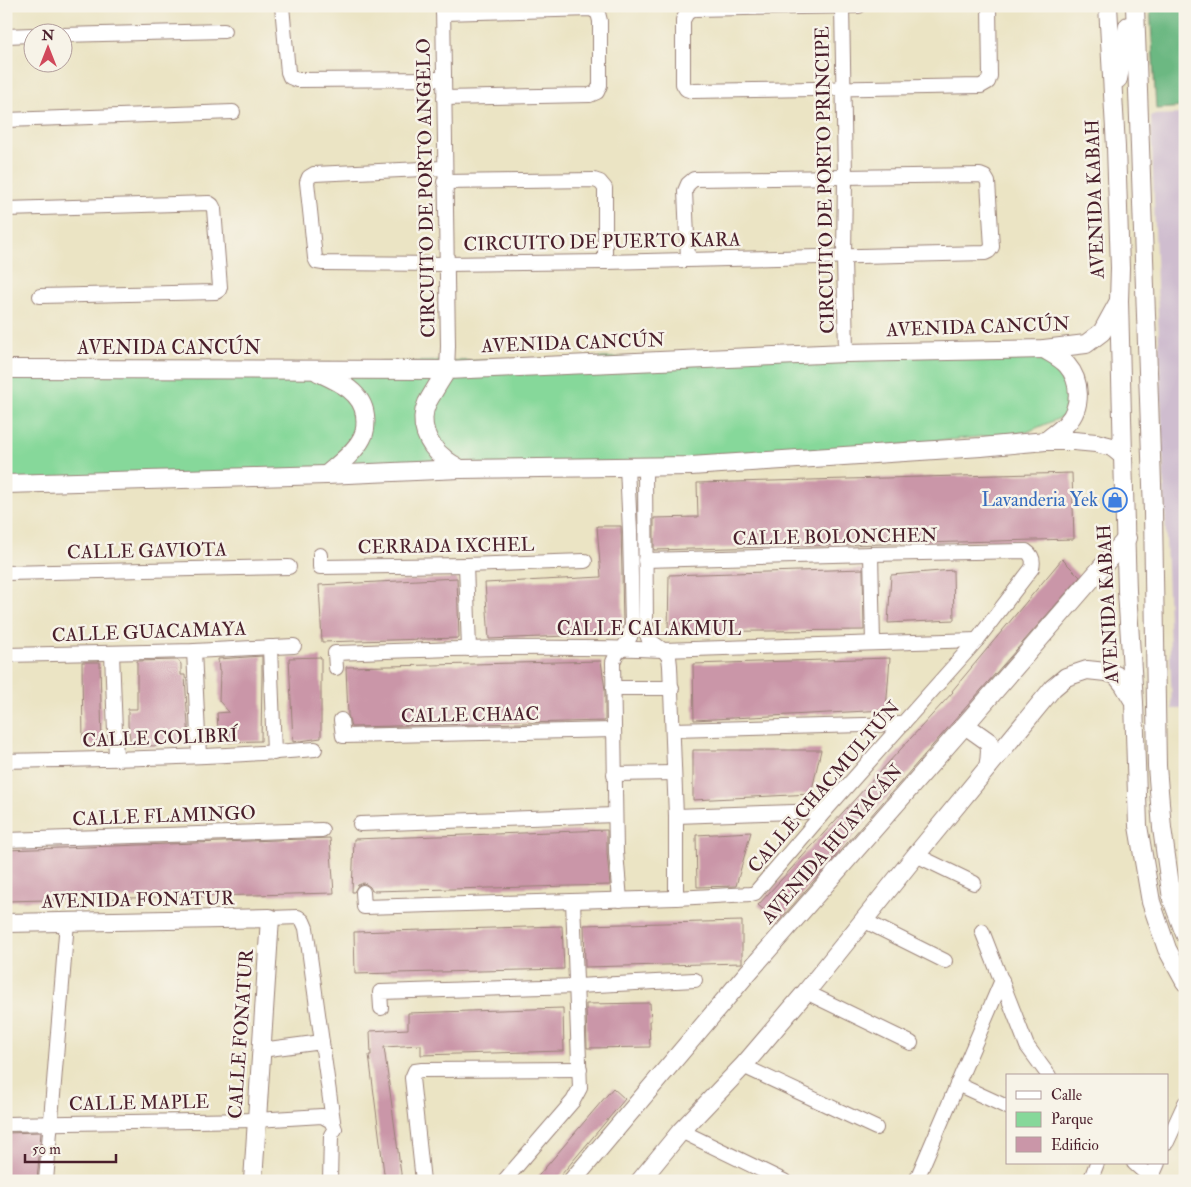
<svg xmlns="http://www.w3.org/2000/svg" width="1191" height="1187" viewBox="0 0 1191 1187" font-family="'IM FELL Double Pica',serif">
<rect width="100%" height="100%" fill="#f7f3e8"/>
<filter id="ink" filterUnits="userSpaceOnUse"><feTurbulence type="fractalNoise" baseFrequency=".02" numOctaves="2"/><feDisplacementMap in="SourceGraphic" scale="10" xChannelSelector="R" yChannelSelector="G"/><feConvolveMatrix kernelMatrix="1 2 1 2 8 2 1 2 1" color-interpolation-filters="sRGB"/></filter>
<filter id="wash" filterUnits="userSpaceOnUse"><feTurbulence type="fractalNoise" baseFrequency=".0096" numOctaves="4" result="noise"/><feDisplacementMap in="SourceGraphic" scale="20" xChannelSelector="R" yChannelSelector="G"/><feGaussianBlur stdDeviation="1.12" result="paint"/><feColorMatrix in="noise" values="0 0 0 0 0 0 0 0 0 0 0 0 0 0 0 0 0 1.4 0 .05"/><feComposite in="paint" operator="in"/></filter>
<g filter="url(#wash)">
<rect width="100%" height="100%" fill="#ebe4c4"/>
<polygon fill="#cfbdcf" points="1185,114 1185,709 1172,709 1151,115"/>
<polygon fill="#86d89a" stroke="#687c62" points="1044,349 1066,363 1074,412 1027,432 691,466 6,484 6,370"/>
<polygon fill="#6cb882" stroke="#5b6c56" points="1150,6 1185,6 1185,107 1156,109"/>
<g id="blocks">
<g fill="#ca96a8">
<polygon points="1072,473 1074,539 654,550 654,518 698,517 697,483"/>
<polygon points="597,526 621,526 623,624 621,634 489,639 485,583 601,577"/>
<polygon points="1062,559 1080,577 778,922 758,905 953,692 952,691"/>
<polygon points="863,569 864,630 668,632 669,575"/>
<polygon points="953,570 954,620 888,623 891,575"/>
<polygon points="457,578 459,638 322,642 319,585"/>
<polygon points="262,656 262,676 261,741 221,742 218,730 217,713 229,712 219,701 220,671 219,671 218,659"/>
<polygon points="321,657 321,738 293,742 289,658"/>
<polygon points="890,658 886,710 694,720 693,664"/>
<polygon points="178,660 181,664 181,675 185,675 189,742 157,744 157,746 131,745 128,725 128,709 137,709 137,661"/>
<polygon points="601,661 605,690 605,721 351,727 348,715 346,667"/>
<polygon points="82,662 100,662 102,745 83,745"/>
<polygon points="693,750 821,750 811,794 693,800"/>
<polygon points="607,830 607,853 610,885 372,891 370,887 366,884 363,883 358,885 354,892 352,892 354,839"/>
<polygon points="751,832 736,886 697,887 696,835"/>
<polygon points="330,838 334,893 6,901 6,850"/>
<polygon points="742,921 742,963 585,967 584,925"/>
<polygon points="562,926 564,969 355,974 354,932"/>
<polygon points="650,1003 651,1021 649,1021 650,1047 587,1048 586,1004"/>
<polygon points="563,1008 564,1051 421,1055 421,1045 384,1047 402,1181 385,1181 369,1055 371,1055 370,1031 408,1029 408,1013"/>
<polygon points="613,1088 625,1099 556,1181 534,1181"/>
<polygon points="41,1132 37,1181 6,1181 6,1133"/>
</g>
</g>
</g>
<g filter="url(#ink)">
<use href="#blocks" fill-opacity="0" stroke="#9a8278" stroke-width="1"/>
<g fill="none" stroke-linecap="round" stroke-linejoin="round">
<g stroke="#9a8278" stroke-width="16">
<g id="minor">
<polyline points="282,6 288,72 290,77 297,80 443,79"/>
<polyline points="443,6 448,346 447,370"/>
<polyline points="842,6 845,177 844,257 846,353"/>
<polyline points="859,6 694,9 687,13 683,20 683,84 686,89 692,91 981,86 988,82 990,76 989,6"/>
<polyline points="443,13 591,9 598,13 600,21 600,85 597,92 590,95 444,98"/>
<polyline points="62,35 224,31"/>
<polyline points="6,36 32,35"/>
<polyline points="6,120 233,112"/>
<polyline points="444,168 314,174 309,177 307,182 315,258 317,262 323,263 446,264 605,262 985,253 989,251 992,247 988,182 985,177 980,175 694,179 688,184 685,191 688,259"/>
<polyline points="444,182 594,180 600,182 605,188 605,262"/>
<polyline points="6,209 209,203 212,205 214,209 220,287 219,290 216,292 40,296"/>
<polyline points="645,467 646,632 649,640 663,650 669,657 670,666 676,816 676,898"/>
<polyline points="871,554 873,643"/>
<polyline points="320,555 320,567 466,565 585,561"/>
<polyline points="466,565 469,649"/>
<polyline points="6,573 289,567"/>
<polyline points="270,647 274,753"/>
<polyline points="194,651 199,756"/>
<polyline points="112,653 116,758"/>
<polyline points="6,655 194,651 294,646"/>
<path d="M336 668 335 653C444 649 554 645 663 650L977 640"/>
<polyline points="613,688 672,688"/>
<polyline points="341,720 343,736 614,730"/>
<polyline points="673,730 903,724"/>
<path d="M6 761C109 759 212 758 315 749"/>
<polyline points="614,774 674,773"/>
<polyline points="676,816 825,811"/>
<polyline points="360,824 615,815"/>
<polyline points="6,840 322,830"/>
<polyline points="916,855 974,883"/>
<path d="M363 892 364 907 676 898 751 894 755 893 825 811 977 640 1032 568C1034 560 1032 555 1026 551L871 554 645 560"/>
<polyline points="620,900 616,852 613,662 617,653 623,648 630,637 632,625 630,531 627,467"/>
<polyline points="270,918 298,917 303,921 306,928 334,1128"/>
<polyline points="863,920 945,961"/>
<polyline points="982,931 1027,1046 1049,1076"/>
<polyline points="806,992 911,1043"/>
<polyline points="381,1008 380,992 577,986 695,980"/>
<polyline points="261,1050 322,1042"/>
<polyline points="743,1066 876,1128"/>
<polyline points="957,1084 1007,1107"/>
<polyline points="6,1124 256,1120 322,1116 331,1121 335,1129 331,1135 330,1181"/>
<polyline points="681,1131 784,1181"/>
<polyline points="1167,1142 1185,1103"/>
<polyline points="1134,1163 1151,1178"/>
<polyline points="46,1181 67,922"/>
<polyline points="423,1181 412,1078 415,1071 422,1070 580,1069"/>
<polyline points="504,1181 573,1101 580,1088 573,901"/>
<polyline points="916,1181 1002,980"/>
<polyline points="1090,1181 1097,1163"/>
<polyline points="1150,1181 1158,1163"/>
</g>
</g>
<g stroke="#9a8278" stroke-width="20">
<g id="major">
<polyline points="1108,6 1116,147 1120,268 1119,301 1123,456 1127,591 1134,702 1138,826 1151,902 1167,949 1185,982"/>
<polyline points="1135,6 1153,512 1157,766 1162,828 1172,899 1185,934"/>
<polyline points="1118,79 1128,26"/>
<path d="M1044 349C1052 354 1061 358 1067 365 1081 381 1082 407 1067 423 1061 430 1053 435 1046 441"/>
<polyline points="6,369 447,370 846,353 1044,349 1086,344 1102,332 1119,301"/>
<path d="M447 370C440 381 433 392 427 403 418 423 427 445 444 458 448 462 454 465 460 469"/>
<path d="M318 372C337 381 362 391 365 415 366 423 366 431 362 438 355 452 338 465 326 475"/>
<polyline points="6,484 326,475 460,469 691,466 981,447 1046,441 1074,441 1096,443 1112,447 1123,456"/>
<path d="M965 725 989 742C991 751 990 758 988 767"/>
<polyline points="6,923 270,918 253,1181"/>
<polyline points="572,1181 745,976 965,725 1127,538"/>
<polyline points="640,1181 681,1131 743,1066 806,992 916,855 1053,688 1066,677 1087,670 1106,672 1116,675 1124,685 1133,700"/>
</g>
</g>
<use href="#minor" stroke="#fff" stroke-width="14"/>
<use href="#major" stroke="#fff" stroke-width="18"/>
</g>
</g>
<defs>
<g id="shop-ring" transform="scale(1.25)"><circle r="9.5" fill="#f7f3e8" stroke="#3f7fe0" stroke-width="1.5"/><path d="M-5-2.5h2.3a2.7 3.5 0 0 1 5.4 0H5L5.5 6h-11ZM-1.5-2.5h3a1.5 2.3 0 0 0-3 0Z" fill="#3f7fe0"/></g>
</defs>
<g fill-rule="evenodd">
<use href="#shop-ring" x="1115" y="500"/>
</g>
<g text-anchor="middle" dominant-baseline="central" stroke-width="5" stroke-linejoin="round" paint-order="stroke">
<g font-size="19" fill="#4a1f2b" stroke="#f7f3e8">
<text transform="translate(825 180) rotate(-91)">CIRCUITO DE PORTO PRINCIPE</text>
<text transform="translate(426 188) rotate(-91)">CIRCUITO DE PORTO ANGELO</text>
<text transform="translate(1095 199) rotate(-92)">AVENIDA KABAH</text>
<text transform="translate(602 242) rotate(-1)">CIRCUITO DE PUERTO KARA</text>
<text transform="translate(978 327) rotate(-2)">AVENIDA CANCÚN</text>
<text transform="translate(573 343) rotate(-2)">AVENIDA CANCÚN</text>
<text x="169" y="348">AVENIDA CANCÚN</text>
<text transform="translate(835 537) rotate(-1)">CALLE BOLONCHEN</text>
<text transform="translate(446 546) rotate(-1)">CERRADA IXCHEL</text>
<text transform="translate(147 551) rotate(-1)">CALLE GAVIOTA</text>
<text transform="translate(1108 604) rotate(-93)">AVENIDA KABAH</text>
<text x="649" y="629">CALLE CALAKMUL</text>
<text transform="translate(149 632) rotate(-2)">CALLE GUACAMAYA</text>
<text transform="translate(470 715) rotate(-1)">CALLE CHAAC</text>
<text transform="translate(160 738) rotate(-2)">CALLE COLIBRÍ</text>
<text transform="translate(824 787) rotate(-49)">CALLE CHACMULTÚN</text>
<text transform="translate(164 816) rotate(-2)">CALLE FLAMINGO</text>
<text transform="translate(832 844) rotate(-49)">AVENIDA HUAYACÁN</text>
<text transform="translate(138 900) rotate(-1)">AVENIDA FONATUR</text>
<text transform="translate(241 1034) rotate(-86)">CALLE FONATUR</text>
<text transform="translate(139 1103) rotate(-1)">CALLE MAPLE</text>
</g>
<g font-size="19" fill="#366cbe" stroke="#f7f3e8" text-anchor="end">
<text x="1098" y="500">Lavanderia Yek</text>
</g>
</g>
<rect width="1191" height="1187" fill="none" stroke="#f7f3e8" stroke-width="25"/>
<rect x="1006" y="1074" width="162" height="90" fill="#f7f3e8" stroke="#b29e9c"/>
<rect x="1016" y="1091" width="25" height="8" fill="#ffffff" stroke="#b29e9c"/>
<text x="1051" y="1100" font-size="15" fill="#4a1f2b">Calle</text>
<rect x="1016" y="1112" width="25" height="15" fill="#86d89a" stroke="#b29e9c"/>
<text x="1051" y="1124" font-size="15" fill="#4a1f2b">Parque</text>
<rect x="1016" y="1137" width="25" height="15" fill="#ca96a8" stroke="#b29e9c"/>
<text x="1051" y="1150" font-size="15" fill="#4a1f2b">Edificio</text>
<g transform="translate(48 48)"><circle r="24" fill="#f7f3e8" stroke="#b29e9c"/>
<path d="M0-4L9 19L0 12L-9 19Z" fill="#d1495b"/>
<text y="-8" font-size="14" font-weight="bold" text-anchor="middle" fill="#4a1f2b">N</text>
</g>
<path d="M25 1154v8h91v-8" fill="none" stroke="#4a1f2b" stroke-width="2.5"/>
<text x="32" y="1154" font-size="15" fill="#4a1f2b" stroke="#f7f3e8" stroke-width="4" paint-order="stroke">50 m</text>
</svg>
